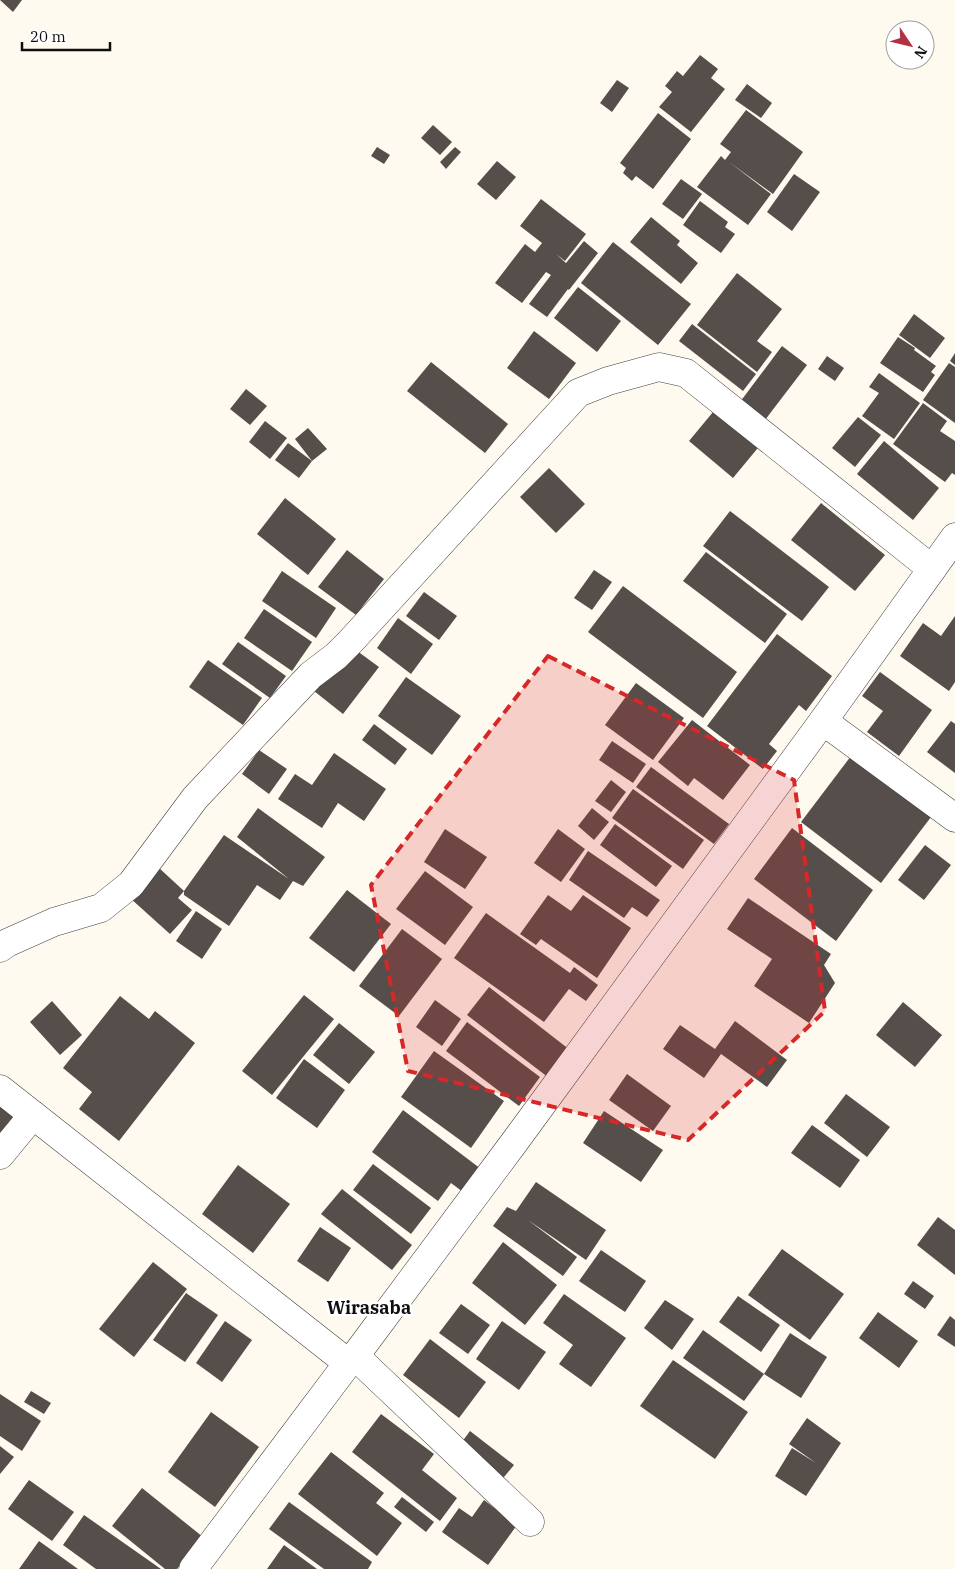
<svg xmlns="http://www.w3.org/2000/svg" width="955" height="1569" viewBox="0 0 955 1569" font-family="'IBM Plex Serif',serif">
<rect width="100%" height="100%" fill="#fefaf0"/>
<g fill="#554e4b">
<polygon points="0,0 22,0 13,12"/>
<polygon points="700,55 718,69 711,78 725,89 691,132 659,107 672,92 665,86 677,71 683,76"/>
<polygon points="617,80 629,88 612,112 600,103"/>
<polygon points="747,84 772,103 761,118 735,100"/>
<polygon points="746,110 803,152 773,194 729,162 771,194 748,225 697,187 721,156 725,160 731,152 720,144"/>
<polygon points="658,113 691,139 653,189 636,176 632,181 623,173 626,168 620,163"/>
<polygon points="433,125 452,142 440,155 421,138"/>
<polygon points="377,147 390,155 384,164 371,156"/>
<polygon points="455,147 461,152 446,169 440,162"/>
<polygon points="497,161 516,177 496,200 477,184"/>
<polygon points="794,174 820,192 792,231 767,212"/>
<polygon points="681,179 702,194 683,219 662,204"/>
<polygon points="541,199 586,234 565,261 556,254 566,263 584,241 598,253 569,290 568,289 547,317 529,304 551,275 546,272 522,303 495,283 525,244 535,252 542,243 520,226"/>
<polygon points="700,201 728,222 725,227 735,234 721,253 683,225"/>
<polygon points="651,217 680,241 677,245 698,263 681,284 630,242"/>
<polygon points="613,242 691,304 658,345 581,283"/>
<polygon points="737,273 782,309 757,341 772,352 757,372 697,325"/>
<polygon points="578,287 621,321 597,352 554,318"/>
<polygon points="914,314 945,338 930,358 899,335"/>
<polygon points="692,324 756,374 743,391 679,341"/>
<polygon points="534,331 576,363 549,399 507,368"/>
<polygon points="898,337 915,348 914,350 936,366 931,372 935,375 923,392 880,363"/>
<polygon points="782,346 807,365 765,420 740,402"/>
<polygon points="955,353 955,365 950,361"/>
<polygon points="827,356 844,368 835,381 818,369"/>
<polygon points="431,362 508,424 485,453 407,391"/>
<polygon points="949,363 955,367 955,423 923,400"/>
<polygon points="879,373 920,403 894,439 862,416 879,393 869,387"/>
<polygon points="246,389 267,406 250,425 230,409"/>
<polygon points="923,403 947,421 940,431 955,441 955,475 952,473 945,482 893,444"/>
<polygon points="718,406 762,443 733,478 689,441"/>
<polygon points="858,417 881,435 855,467 832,448"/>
<polygon points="265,421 287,438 270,459 249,442"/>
<polygon points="308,428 327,449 312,461 295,439"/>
<polygon points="884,441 939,488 913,520 857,474"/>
<polygon points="288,443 312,461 299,478 275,460"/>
<polygon points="549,468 585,504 556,533 520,497"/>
<polygon points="285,498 336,539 308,575 257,534"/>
<polygon points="821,503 885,555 855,591 791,540"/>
<polygon points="730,511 829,587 802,621 703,546"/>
<polygon points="347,550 384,579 356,615 318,587"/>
<polygon points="706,552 787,614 765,643 683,581"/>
<polygon points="594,570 612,582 592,610 574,598"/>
<polygon points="282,571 336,608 316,638 262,601"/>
<polygon points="623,586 737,672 703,718 588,632"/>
<polygon points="424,592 457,616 439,640 406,616"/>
<polygon points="264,609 312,642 292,671 244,638"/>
<polygon points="955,616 955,682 949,691 900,656 923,623 941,636"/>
<polygon points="398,618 433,644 411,674 377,648"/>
<polygon points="777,634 832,676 806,711 799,705 769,744 777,751 763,769 707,726"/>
<polygon points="238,642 286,676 270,698 222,664"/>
<polygon points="349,645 379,667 343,714 314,691"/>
<polygon points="208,660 262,698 243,725 189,687"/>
<polygon points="880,672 932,710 899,756 867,732 883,711 862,696"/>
<polygon points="406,677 461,716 432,755 378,716"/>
<polygon points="636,683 684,718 653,760 605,725"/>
<polygon points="692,720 750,765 723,800 694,778 688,786 658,762"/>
<polygon points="951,721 955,724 955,773 927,752"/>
<polygon points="374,724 407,749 395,765 362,740"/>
<polygon points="612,741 646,764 633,783 599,760"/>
<polygon points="259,750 287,769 269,794 242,774"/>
<polygon points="334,753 386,789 364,821 338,803 322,828 278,799 295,774 312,785"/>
<polygon points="851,756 931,817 881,883 801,822"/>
<polygon points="651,767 729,824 714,844 636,787"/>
<polygon points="611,780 626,792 611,812 595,801"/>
<polygon points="633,789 704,840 683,869 612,818"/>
<polygon points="258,808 325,857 303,886 293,881 280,900 257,885 229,926 184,895 184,891 224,835 289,879 237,837"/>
<polygon points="592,808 609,822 594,840 578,826"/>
<polygon points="615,824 672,866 656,887 600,845"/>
<polygon points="792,828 873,890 836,941 754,879"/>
<polygon points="445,829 487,857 465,889 424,862"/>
<polygon points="558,829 585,849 561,882 534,863"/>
<polygon points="925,845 951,865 924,900 898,880"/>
<polygon points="588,851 660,900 647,917 632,907 624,918 569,880"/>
<polygon points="158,867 184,891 178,898 192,910 170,934 130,898"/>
<polygon points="425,871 473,907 445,945 396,909"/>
<polygon points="347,890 391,924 354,972 309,938"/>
<polygon points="548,895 571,911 583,895 631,928 597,978 541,939 536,945 520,934"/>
<polygon points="748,898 831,954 824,965 835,983 809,1023 754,986 772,959 727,929"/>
<polygon points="196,911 222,929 202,959 176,941"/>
<polygon points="486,913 570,973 574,967 598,985 586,1001 569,989 544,1022 454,958"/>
<polygon points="402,929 442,959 399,1016 359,986"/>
<polygon points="489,987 570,1050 549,1078 467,1015"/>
<polygon points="304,995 334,1019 272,1095 242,1071"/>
<polygon points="120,996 149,1019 155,1011 195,1043 119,1141 79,1109 92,1092 63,1068"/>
<polygon points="435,1000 461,1019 442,1046 416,1027"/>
<polygon points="52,1001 82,1035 60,1055 30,1022"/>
<polygon points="903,1002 942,1035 915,1067 876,1035"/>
<polygon points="735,1021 787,1060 767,1087 721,1054 704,1078 663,1049 680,1025 715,1049"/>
<polygon points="467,1022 540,1077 519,1106 446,1051"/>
<polygon points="339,1023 375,1052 349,1084 313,1055"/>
<polygon points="434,1051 504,1101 471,1148 401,1097"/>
<polygon points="304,1059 345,1090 317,1128 276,1098"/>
<polygon points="627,1074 671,1106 653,1131 609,1100"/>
<polygon points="846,1094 890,1127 867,1157 824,1123"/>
<polygon points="0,1104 19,1121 0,1143"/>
<polygon points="403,1110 485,1172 467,1195 451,1183 438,1201 372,1152"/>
<polygon points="604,1111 663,1150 641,1182 583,1143"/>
<polygon points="812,1125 860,1160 840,1188 791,1153"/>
<polygon points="373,1164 431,1208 411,1234 353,1190"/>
<polygon points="238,1165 290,1204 253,1253 202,1214"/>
<polygon points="536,1182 606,1230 586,1260 528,1220 577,1257 563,1276 493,1226 507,1207 516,1211"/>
<polygon points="342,1189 412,1245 392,1270 321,1214"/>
<polygon points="938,1217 955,1230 955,1275 917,1245"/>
<polygon points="320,1227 351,1248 328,1282 297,1261"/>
<polygon points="503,1242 557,1285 525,1325 472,1283"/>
<polygon points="782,1249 844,1294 810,1340 748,1295"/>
<polygon points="601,1250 646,1281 625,1312 579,1281"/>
<polygon points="153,1262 187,1289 134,1357 99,1329"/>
<polygon points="913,1281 934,1296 925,1309 904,1294"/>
<polygon points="186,1293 218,1315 185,1362 153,1340"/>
<polygon points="564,1294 626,1338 591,1387 559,1364 573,1345 543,1323"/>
<polygon points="738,1296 780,1325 761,1352 719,1322"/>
<polygon points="665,1300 694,1319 672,1350 644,1328"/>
<polygon points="461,1304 490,1325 468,1354 439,1333"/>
<polygon points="878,1312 918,1341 899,1368 859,1338"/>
<polygon points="950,1316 955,1320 955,1347 937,1335"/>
<polygon points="225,1321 252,1340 222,1382 196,1363"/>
<polygon points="502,1321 546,1352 519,1390 476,1359"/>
<polygon points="703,1330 764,1374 744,1401 683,1358"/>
<polygon points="790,1333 827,1357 801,1398 764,1374"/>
<polygon points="430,1339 486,1382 459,1418 403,1375"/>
<polygon points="673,1360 748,1412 715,1459 640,1406"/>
<polygon points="31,1391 51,1403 44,1414 24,1402"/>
<polygon points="0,1394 41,1421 22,1451 0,1436"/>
<polygon points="211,1412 259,1447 215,1507 168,1472"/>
<polygon points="381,1414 434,1454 422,1470 457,1498 440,1521 352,1452"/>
<polygon points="807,1418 841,1443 806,1496 775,1476 792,1448 816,1463 789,1444"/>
<polygon points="470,1431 514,1465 499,1483 456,1450"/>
<polygon points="0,1446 14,1457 0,1474"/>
<polygon points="331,1452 384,1493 376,1503 402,1523 377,1556 298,1494"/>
<polygon points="29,1480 74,1512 52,1541 8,1509"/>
<polygon points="142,1488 203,1537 177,1569 165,1569 112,1526"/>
<polygon points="402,1497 434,1522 426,1532 394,1507"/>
<polygon points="484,1500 517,1525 488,1565 442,1532 459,1508 472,1517"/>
<polygon points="289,1502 372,1562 368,1569 324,1569 269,1529"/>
<polygon points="84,1515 161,1569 96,1569 63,1545"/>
<polygon points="39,1541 78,1569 19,1569"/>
<polygon points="284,1545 317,1569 267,1569"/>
</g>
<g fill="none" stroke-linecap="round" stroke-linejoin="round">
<g stroke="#414141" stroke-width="29">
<g id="street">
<polyline points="823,721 955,537"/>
<polyline points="0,948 7,943 54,922 101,908 131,884 195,798 311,675 336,656 351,641 578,393 608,381 659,367 686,373 932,569"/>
<polyline points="0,1089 348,1363 193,1569"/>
<polyline points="0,1155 33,1115"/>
<polyline points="355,1356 530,1522"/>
<polyline points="348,1363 355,1356 513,1144 823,721 955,818"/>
</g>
</g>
<use href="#street" stroke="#fff" stroke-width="28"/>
</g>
<path fill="#d62828" fill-opacity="0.2" stroke="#d62828" stroke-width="4" stroke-dasharray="10 6" stroke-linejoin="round" d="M548 656 794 780 825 1011 688 1140 408 1071 371 885Z"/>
<g text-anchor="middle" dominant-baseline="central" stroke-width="5" stroke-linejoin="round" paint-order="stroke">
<g font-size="18" font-weight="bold" fill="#0e0e0e" stroke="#fff">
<text x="369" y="1307">Wirasaba</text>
</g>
</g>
<g transform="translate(910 45) rotate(125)"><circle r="24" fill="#ffffff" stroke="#9f9f9f"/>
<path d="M0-4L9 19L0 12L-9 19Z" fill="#b13242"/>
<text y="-8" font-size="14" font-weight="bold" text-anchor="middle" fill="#0e0e0e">N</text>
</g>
<path d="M22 42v8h88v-8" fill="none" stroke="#0e0e0e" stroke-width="2.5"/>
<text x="30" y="42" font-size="15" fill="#0e0e0e" stroke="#ffffff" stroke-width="4" paint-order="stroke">20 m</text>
</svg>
